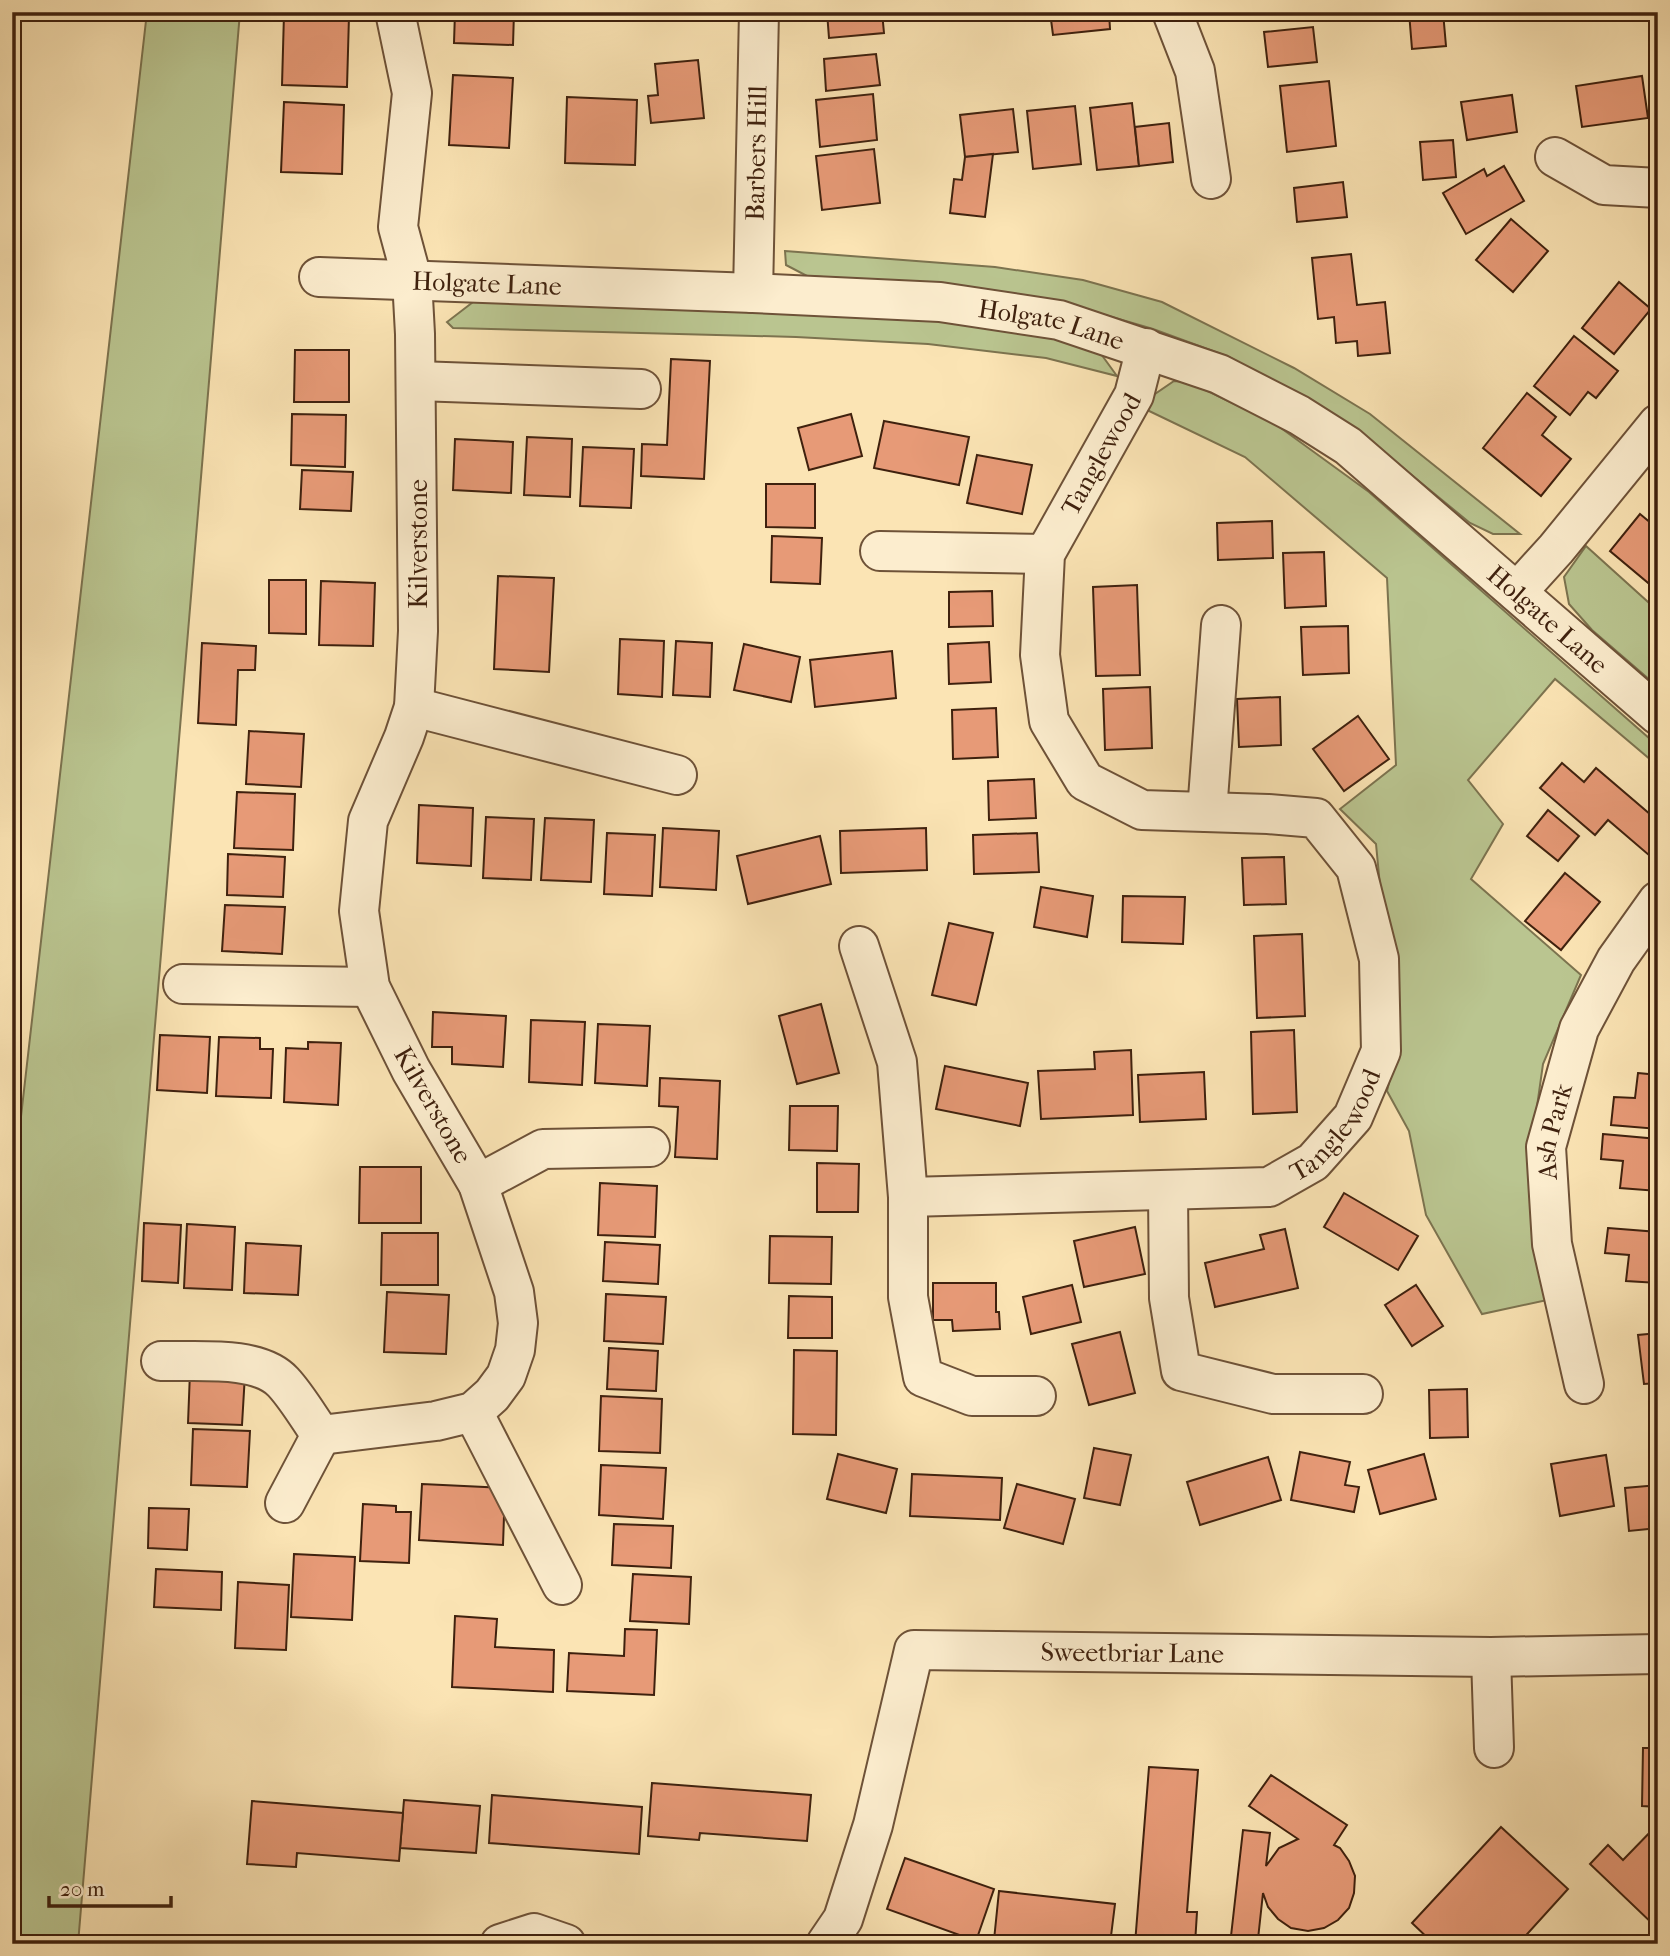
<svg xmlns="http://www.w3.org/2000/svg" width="1670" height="1956" viewBox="0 0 1670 1956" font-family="'IM FELL French Canon',serif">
<rect width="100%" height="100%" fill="#fbe4b4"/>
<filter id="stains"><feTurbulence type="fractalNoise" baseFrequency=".00286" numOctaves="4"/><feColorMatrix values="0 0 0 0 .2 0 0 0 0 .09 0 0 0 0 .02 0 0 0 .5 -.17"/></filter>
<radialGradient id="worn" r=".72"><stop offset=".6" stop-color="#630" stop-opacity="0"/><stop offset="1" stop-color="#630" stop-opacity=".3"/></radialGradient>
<g fill="#bac590" stroke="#7c734f" stroke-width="2">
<polygon points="147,12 240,12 78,1944 12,1944 12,1134 19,1134"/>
<polygon points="785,251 995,267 1083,280 1162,302 1294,368 1370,414 1520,534 1493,534 1470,523 1358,431 1229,357 1153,329 1064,303 942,284 807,276 786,265"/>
<polygon points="477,299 873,315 971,323 1071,340 1101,354 1117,376 1046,358 928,344 796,337 453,328 447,322"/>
<polygon points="1174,381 1189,382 1274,423 1369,492 1658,746 1658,766 1555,679 1468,780 1503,824 1471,879 1581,975 1543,1064 1530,1156 1552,1299 1482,1314 1426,1215 1409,1131 1387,1091 1396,1053 1376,844 1340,809 1396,765 1387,578 1245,457 1145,409 1155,394"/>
<polygon points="1586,546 1658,611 1658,687 1592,630 1569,604 1564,577"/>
</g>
<polygon fill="#9fbfaa" stroke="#79806c" stroke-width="2" points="97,1939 385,1943 386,1944 88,1944 89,1941"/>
<g fill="#e79a77" stroke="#3f210e" stroke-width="2">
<polygon points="455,12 514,12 513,45 454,43"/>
<polygon points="827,12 882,12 884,33 829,38"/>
<polygon points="1050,12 1109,12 1110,29 1053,35"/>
<polygon points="1409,12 1443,12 1446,46 1412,49"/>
<polygon points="284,14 349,16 347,87 282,85"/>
<polygon points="1313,27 1317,62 1268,67 1264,32"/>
<polygon points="876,54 880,85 826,91 824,59"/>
<polygon points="698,60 704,118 651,123 648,96 658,95 655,64"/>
<polygon points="453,75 513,78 509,148 449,145"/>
<polygon points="1642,76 1648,118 1582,127 1576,86"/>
<polygon points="1329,81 1336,146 1287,152 1280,86"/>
<polygon points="873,94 877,140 820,147 816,100"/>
<polygon points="1512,95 1517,132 1467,140 1461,102"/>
<polygon points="567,97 637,100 635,165 565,163"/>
<polygon points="284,102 344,105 342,174 281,172"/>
<polygon points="1132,103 1139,166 1097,170 1090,108"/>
<polygon points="1075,106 1081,164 1033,169 1027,111"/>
<polygon points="1013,109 1018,152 965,157 960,115"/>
<polygon points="1169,123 1173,162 1139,166 1135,127"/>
<polygon points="1453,140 1456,177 1423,180 1420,142"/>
<polygon points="874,149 880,203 822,210 816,156"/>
<polygon points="993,154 985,217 950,213 954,179 962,180 965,157"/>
<polygon points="1504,166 1524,201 1466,234 1443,193 1484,169 1487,176"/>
<polygon points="1343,182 1347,217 1297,222 1294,188"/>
<polygon points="1511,219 1548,251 1513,292 1476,260"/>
<polygon points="1351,254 1357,305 1385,302 1390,353 1358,356 1357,341 1336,343 1334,317 1318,319 1312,258"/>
<polygon points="1619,282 1651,309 1614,354 1582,328"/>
<polygon points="1574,336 1618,371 1596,398 1588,392 1570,415 1534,386"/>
<polygon points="295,350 349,350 349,402 294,402"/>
<polygon points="671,359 710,361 704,479 641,476 642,444 667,445"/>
<polygon points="1527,393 1556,417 1542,435 1571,459 1541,496 1483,448"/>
<polygon points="292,414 346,415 345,467 291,465"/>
<polygon points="851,414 862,456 809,470 798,428"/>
<polygon points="884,421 969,437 959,485 874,468"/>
<polygon points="527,437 572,439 570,497 524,495"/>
<polygon points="455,439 513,442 511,493 453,490"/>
<polygon points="583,447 634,449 631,508 580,506"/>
<polygon points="977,455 1032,465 1022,514 967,503"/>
<polygon points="302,470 353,472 351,511 300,509"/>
<polygon points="766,484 815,484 815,528 766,527"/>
<polygon points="1640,514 1658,529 1658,581 1653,587 1610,551"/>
<polygon points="1272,521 1273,558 1218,560 1217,523"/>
<polygon points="772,536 822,538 820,584 771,582"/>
<polygon points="1324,552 1326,606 1285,608 1283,553"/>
<polygon points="498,576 554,578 549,672 494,669"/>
<polygon points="269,580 306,580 306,634 269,633"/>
<polygon points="321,581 375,583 373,646 319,645"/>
<polygon points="1137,585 1140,675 1096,676 1093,587"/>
<polygon points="992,591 993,626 949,627 949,592"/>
<polygon points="1348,626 1349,673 1303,675 1301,627"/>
<polygon points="620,639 664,641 662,697 618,694"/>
<polygon points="676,641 712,643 710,697 673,695"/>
<polygon points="989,642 991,682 949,684 948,644"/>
<polygon points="202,643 256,646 255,670 238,670 236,725 198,723"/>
<polygon points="744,644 800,657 791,702 734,690"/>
<polygon points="892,651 896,698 815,707 810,660"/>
<polygon points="1150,687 1152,748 1105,750 1103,689"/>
<polygon points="1280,697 1281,745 1239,747 1237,699"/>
<polygon points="996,708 998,757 953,759 952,710"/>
<polygon points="1358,716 1389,759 1344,791 1313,749"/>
<polygon points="249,731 304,734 301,787 246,784"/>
<polygon points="1562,763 1584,782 1596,768 1658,821 1658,848 1650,856 1608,820 1595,835 1540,788"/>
<polygon points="1034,779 1036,818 989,820 988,781"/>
<polygon points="237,792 295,794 293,850 234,848"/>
<polygon points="419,805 473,808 471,866 417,863"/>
<polygon points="1548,810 1579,836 1558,861 1527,836"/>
<polygon points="486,817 534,819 531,880 483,878"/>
<polygon points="545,818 594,820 591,882 541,880"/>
<polygon points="663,828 719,831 716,890 660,887"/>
<polygon points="926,828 927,870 841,873 840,831"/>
<polygon points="607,833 655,835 652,896 604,894"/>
<polygon points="1037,833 1039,872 974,874 973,835"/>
<polygon points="820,836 831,884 748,904 737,856"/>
<polygon points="228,854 285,857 283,897 227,895"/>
<polygon points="1284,857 1286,904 1244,905 1242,858"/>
<polygon points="1565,873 1600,902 1561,950 1525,921"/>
<polygon points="1041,887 1093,896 1087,937 1034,927"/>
<polygon points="1123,896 1185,897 1183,944 1122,942"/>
<polygon points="225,905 285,907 282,954 222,951"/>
<polygon points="949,923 993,933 976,1005 932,995"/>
<polygon points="1302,934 1305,1016 1257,1018 1254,936"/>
<polygon points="821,1004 839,1073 797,1084 779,1016"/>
<polygon points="433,1012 506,1016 503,1067 452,1064 452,1047 432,1047"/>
<polygon points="531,1020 585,1022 582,1085 529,1082"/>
<polygon points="598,1024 650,1026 647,1086 595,1083"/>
<polygon points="1294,1030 1297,1112 1253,1114 1251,1032"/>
<polygon points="160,1035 210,1037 207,1093 157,1090"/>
<polygon points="219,1037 260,1038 260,1049 273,1049 271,1098 216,1096"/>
<polygon points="308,1042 341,1043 338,1105 284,1102 286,1048 308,1049"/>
<polygon points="1131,1050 1133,1115 1041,1119 1038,1071 1095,1069 1094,1052"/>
<polygon points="945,1066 1028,1083 1020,1126 936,1109"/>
<polygon points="1204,1072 1206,1119 1140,1122 1138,1075"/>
<polygon points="1638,1073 1658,1075 1658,1129 1611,1125 1614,1097 1635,1098"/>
<polygon points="660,1078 720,1081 717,1159 675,1157 678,1107 659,1106"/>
<polygon points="790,1106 838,1106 837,1151 789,1150"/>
<polygon points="1603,1134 1658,1139 1658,1191 1620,1188 1623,1161 1601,1159"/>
<polygon points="817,1163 859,1164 858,1212 817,1212"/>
<polygon points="360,1167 421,1167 421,1223 359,1223"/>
<polygon points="600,1183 657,1186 655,1237 598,1235"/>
<polygon points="1344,1193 1418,1236 1398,1270 1324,1227"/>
<polygon points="144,1223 181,1225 178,1283 142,1281"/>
<polygon points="187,1224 235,1227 232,1290 184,1288"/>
<polygon points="1135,1227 1145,1274 1084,1287 1074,1241"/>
<polygon points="1608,1228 1658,1232 1658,1283 1626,1281 1629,1255 1605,1253"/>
<polygon points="1285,1229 1298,1288 1215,1307 1205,1263 1264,1249 1260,1235"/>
<polygon points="382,1233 438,1233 438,1285 381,1285"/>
<polygon points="770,1236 832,1237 831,1284 769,1283"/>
<polygon points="605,1242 660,1245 658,1284 603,1281"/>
<polygon points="246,1243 301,1246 298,1295 244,1293"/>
<polygon points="933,1283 996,1283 996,1312 999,1312 1000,1329 953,1331 952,1320 933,1320"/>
<polygon points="1072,1285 1081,1322 1031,1334 1023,1297"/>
<polygon points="1416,1285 1443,1326 1412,1346 1385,1305"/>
<polygon points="387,1292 449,1295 446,1354 384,1352"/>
<polygon points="606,1294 666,1297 663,1344 604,1341"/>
<polygon points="789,1296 832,1297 832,1338 788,1338"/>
<polygon points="1120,1332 1135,1393 1089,1405 1072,1344"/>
<polygon points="1658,1333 1658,1383 1644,1384 1638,1335"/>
<polygon points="609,1348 658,1351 656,1391 607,1389"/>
<polygon points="794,1350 837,1351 836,1435 793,1434"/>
<polygon points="190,1372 245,1374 242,1425 188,1423"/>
<polygon points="1467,1389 1468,1437 1430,1438 1429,1390"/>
<polygon points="601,1396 662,1399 660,1453 599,1451"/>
<polygon points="193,1429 250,1431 247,1487 191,1485"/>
<polygon points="1094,1448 1131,1455 1120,1505 1084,1498"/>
<polygon points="1300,1452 1350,1462 1345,1485 1359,1487 1354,1512 1291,1500"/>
<polygon points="838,1454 897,1469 886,1513 827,1499"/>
<polygon points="1424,1454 1436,1499 1380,1514 1368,1470"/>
<polygon points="1606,1455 1614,1506 1560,1516 1551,1464"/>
<polygon points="1268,1457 1281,1500 1200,1525 1187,1482"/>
<polygon points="601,1465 666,1468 663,1519 599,1515"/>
<polygon points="912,1474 1002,1478 1000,1520 910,1516"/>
<polygon points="422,1484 505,1488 503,1545 419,1540"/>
<polygon points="1017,1484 1075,1499 1063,1544 1004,1528"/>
<polygon points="1658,1485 1658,1528 1629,1531 1625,1488"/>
<polygon points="363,1504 396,1506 396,1512 411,1512 409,1563 360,1561"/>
<polygon points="149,1508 189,1509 187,1550 148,1548"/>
<polygon points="614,1524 673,1526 671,1568 612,1565"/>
<polygon points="294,1554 355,1557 352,1620 291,1617"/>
<polygon points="156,1569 222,1572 221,1610 154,1607"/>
<polygon points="633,1574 691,1577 689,1624 630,1621"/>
<polygon points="238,1582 289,1585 286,1650 235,1648"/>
<polygon points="455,1616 497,1619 495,1647 554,1650 553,1692 452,1687"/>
<polygon points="625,1629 657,1630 654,1695 567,1691 569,1653 624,1656"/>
<polygon points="1643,1748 1658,1748 1658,1807 1642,1806"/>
<polygon points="1149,1767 1198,1770 1187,1912 1197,1912 1195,1944 1135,1944"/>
<polygon points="1271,1775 1347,1825 1334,1845 1340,1848 1349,1861 1355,1876 1354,1893 1349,1908 1338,1920 1324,1928 1308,1931 1291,1928 1278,1919 1268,1907 1263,1893 1258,1939 1231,1936 1243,1830 1270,1833 1266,1866 1279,1848 1298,1839 1249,1806"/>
<polygon points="652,1783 811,1795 807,1841 700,1833 699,1840 648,1836"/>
<polygon points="492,1795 642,1807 639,1854 489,1843"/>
<polygon points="404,1800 480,1806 476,1853 400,1848"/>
<polygon points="252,1801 403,1813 399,1861 297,1853 296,1867 247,1864"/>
<polygon points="1658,1824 1658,1929 1590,1864 1608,1845 1623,1860"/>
<polygon points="1501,1827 1568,1889 1518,1944 1434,1944 1412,1923"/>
<polygon points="905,1858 994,1889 976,1941 887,1909"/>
<polygon points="999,1891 1115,1904 1110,1944 1031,1944 994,1940"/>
</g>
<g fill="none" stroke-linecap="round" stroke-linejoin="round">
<g stroke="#6e5238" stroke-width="42">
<g id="minor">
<polyline points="1172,12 1195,71 1211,179"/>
<polyline points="1555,157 1604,185 1658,188"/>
<path id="s1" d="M319 277 753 293 940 302 1059 320 1219 374 1299 415 1348 446 1658 715"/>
<path id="s2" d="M753 293 759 12"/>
<polyline points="417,381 641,389"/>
<polyline points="880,551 1045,554"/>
<polyline points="1517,592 1556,549 1658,424"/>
<polyline points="414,707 677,775"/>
<polyline points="1207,812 1221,625"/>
<polyline points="859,946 897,1062 908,1197 908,1297 923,1377 972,1396 1036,1396"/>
<polyline points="183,984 370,987"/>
<polyline points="478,1184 543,1149 650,1147"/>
<polyline points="1168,1191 1169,1298 1181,1371 1273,1394 1363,1394"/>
<path id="s3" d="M908 1197 1269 1187 1313 1162 1353 1117 1381 1051 1379 959 1356 868 1316 818 1268 814 1142 810 1085 781 1049 721 1040 655 1045 554 1134 395 1146 348"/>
<path d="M161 1361C196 1362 258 1355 283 1382 297 1397 309 1418 321 1435L285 1503"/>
<path id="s4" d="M1584 1384 1552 1244 1546 1147 1579 1029 1616 960 1658 901"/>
<polyline points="473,1412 562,1585"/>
<polyline points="321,1435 436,1421 473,1412 492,1395 506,1376 515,1350 518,1323 514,1292 478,1184 411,1070 370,987 359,911 368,821 404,737 414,707 418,631 415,334 412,279 398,227 412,93 395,12"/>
<polyline points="1491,1657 1494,1748"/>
<polyline points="500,1944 534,1933 566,1944"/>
<path id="s5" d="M826 1944 843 1919 873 1825 914 1650 1491 1657 1658 1654"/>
</g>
</g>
<use href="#minor" stroke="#fcedce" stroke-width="38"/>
</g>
<g text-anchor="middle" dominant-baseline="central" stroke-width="5" stroke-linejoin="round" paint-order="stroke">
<g font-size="26" fill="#3f210e" stroke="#fcedce">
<text stroke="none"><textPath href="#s2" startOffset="140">Barbers Hill</textPath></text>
<text stroke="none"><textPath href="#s1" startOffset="168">Holgate Lane</textPath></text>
<text stroke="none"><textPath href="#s1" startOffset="735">Holgate Lane</textPath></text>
<text stroke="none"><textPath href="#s3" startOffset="1384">Tanglewood</textPath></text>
<text transform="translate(418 544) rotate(-90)">Kilverstone</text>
<text stroke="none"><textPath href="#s1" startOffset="1323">Holgate Lane</textPath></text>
<text transform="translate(433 1105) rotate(60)">Kilverstone</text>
<text stroke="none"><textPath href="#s3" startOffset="455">Tanglewood</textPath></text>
<text stroke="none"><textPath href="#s4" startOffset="257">Ash Park</textPath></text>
<text stroke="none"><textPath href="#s5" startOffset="527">Sweetbriar Lane</textPath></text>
</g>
</g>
<rect width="1670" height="1956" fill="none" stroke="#fbe4b4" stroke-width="42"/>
<rect x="14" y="14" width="1642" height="1928" fill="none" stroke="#3f210e" stroke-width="3.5"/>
<rect x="21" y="21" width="1628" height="1914" fill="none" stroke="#3f210e" stroke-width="2"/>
<path d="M49 1896v10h122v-10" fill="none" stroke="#3f210e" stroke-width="3.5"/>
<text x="60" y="1896" font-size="21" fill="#3f210e" stroke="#fcedce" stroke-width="5" paint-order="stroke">20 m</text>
<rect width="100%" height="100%" filter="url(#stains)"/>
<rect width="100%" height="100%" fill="url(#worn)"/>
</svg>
